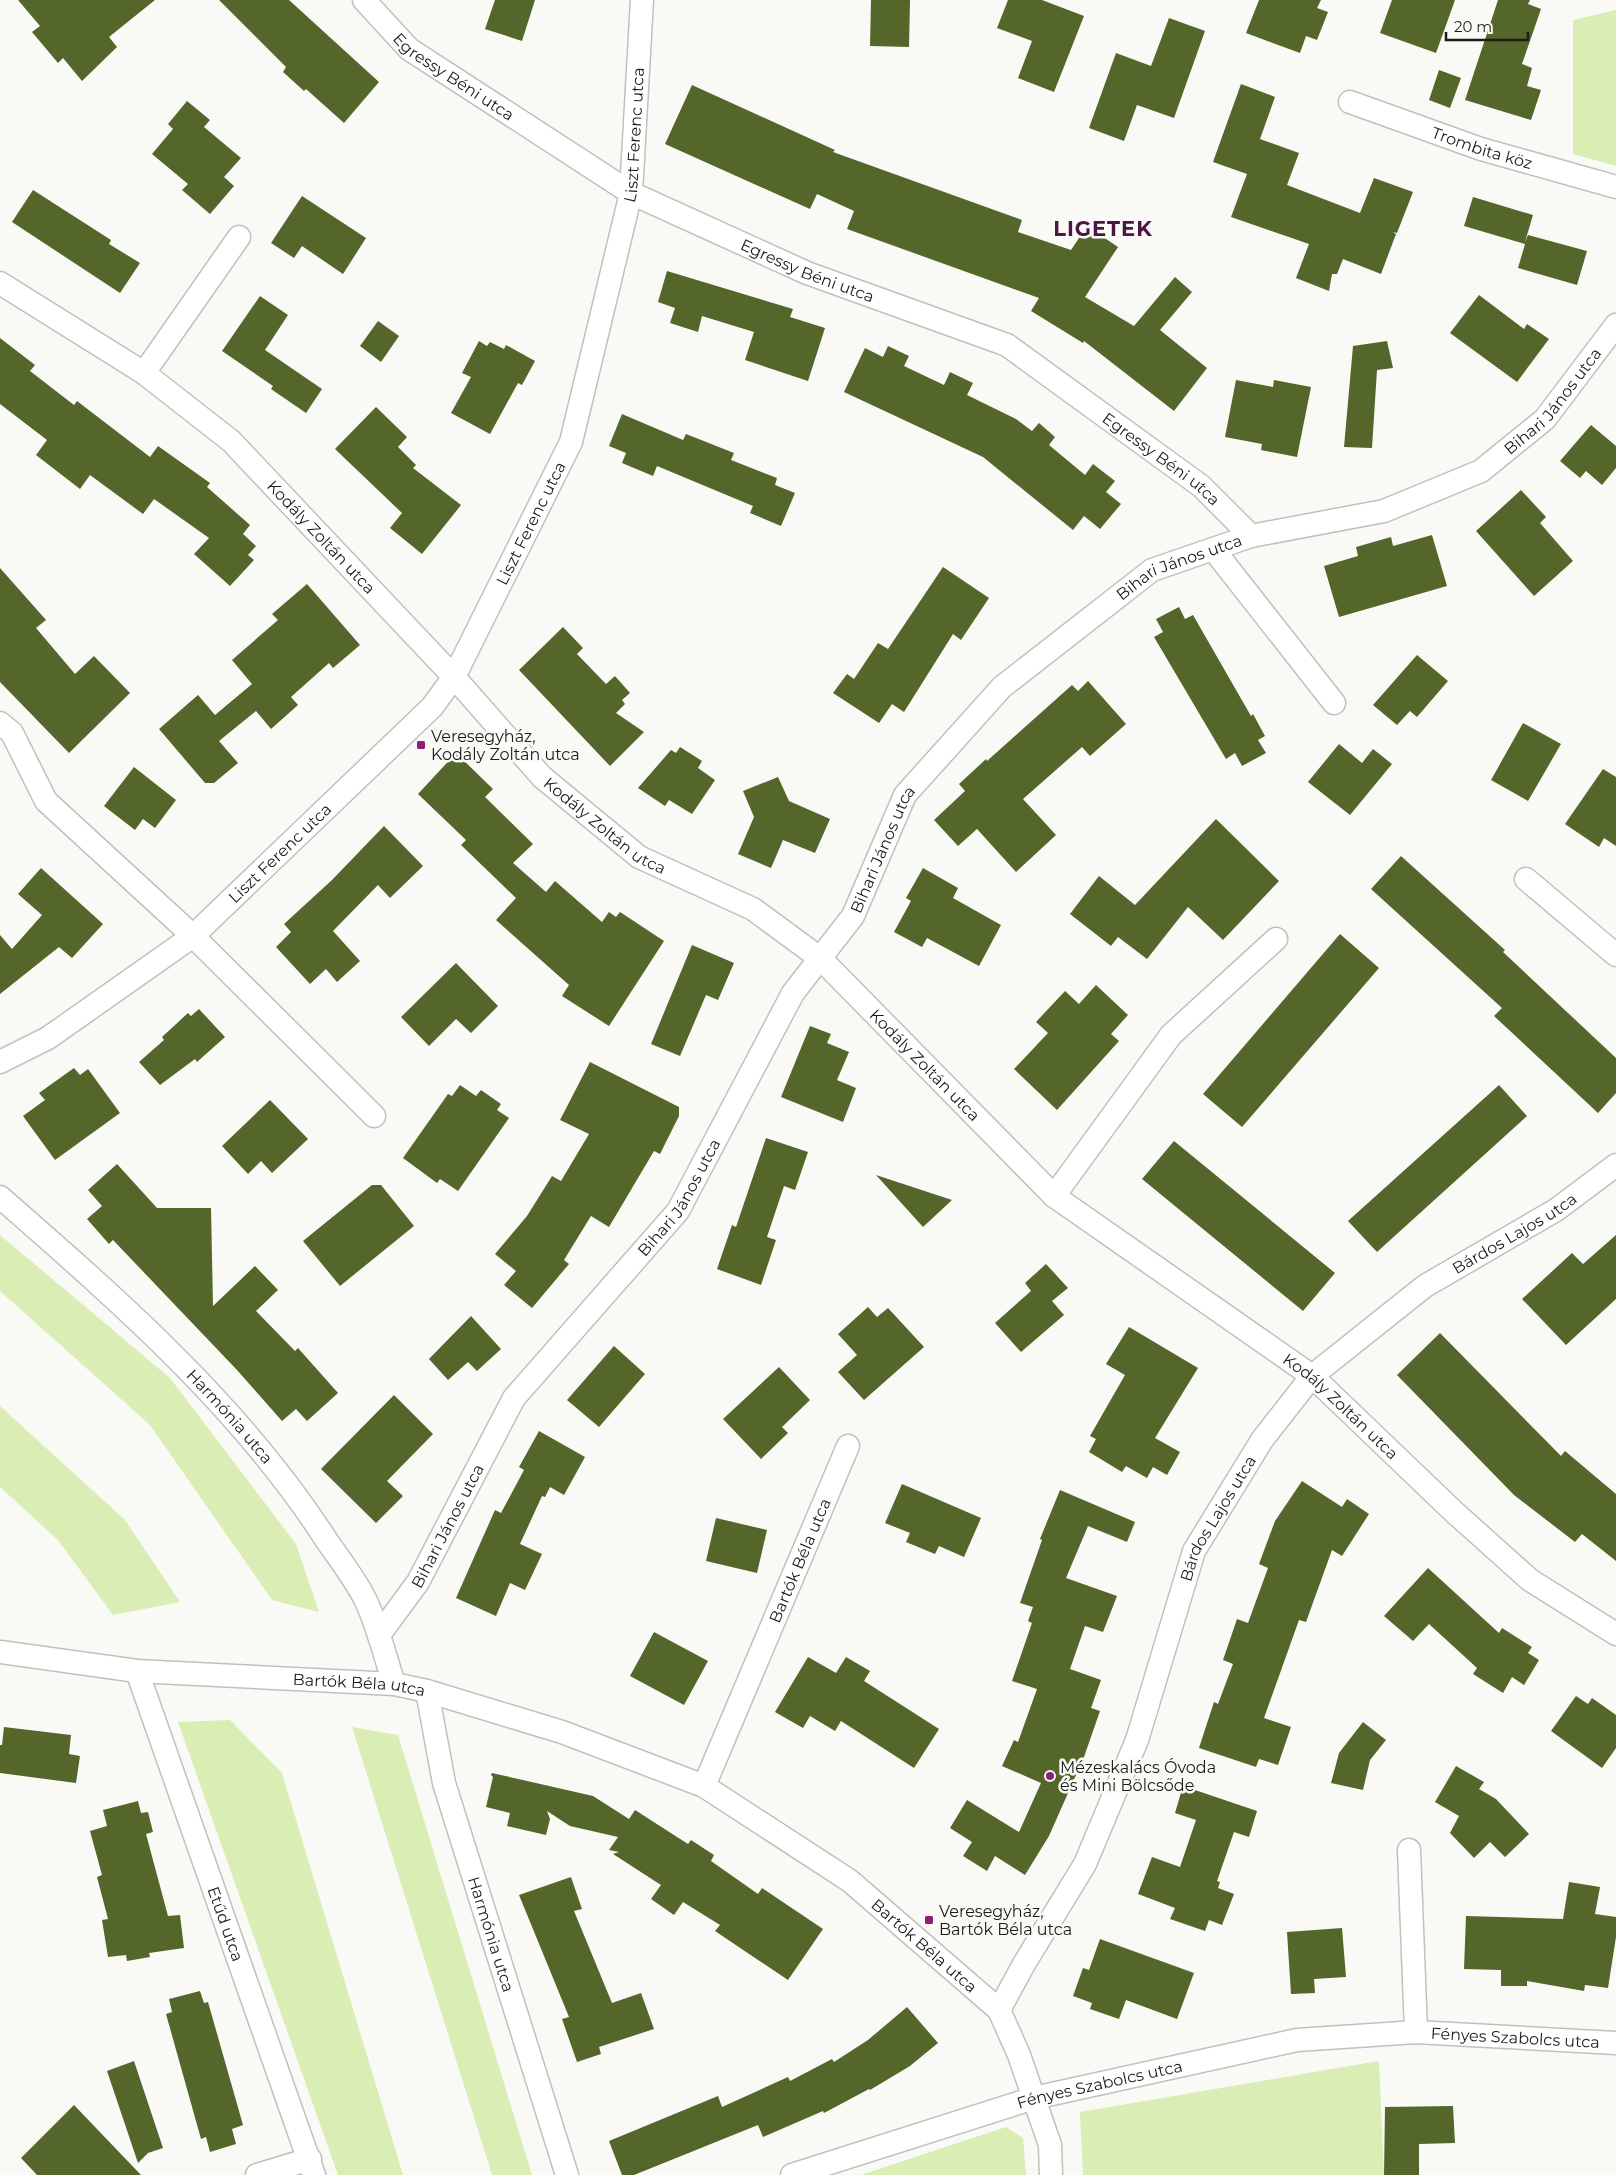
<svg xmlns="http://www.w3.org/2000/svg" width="1616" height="2175" viewBox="0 0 1616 2175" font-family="Montserrat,sans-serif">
<rect width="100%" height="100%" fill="#f9faf6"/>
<g fill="#d9edb5">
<polygon points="1616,10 1616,166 1573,154 1573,20"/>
<polygon points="0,1235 170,1378 296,1544 319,1612 272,1600 150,1425 0,1291"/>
<polygon points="0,1406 125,1520 180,1602 113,1615 58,1540 0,1487"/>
<polygon points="230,1720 282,1773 403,2175 338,2175 178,1722"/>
<polygon points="352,1727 398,1735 532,2175 492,2175"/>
<polygon points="1379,2061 1384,2175 1083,2175 1080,2112"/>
<polygon points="1006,2127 1023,2138 1026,2175 861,2175"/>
</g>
<g fill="#54662a">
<polygon points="18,0 155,0 109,37 117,47 82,81 63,58 58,63 32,32 40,26"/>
<polygon points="219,0 289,0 379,82 344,123 306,89 304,91 283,72 286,67"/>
<polygon points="495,0 535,0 522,41 485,29"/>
<polygon points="871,0 910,0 909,47 870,46"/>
<polygon points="1008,0 1042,0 1084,16 1054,92 1018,78 1032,41 997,28"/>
<polygon points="1259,0 1321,0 1317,8 1328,12 1317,40 1306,36 1300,53 1246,33"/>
<polygon points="1392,0 1455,0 1436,53 1380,33"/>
<polygon points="1498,0 1530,0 1528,4 1541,9 1522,64 1532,68 1527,86 1541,90 1531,120 1465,100"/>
<polygon points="1169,18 1205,31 1174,118 1137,105 1124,141 1089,128 1116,53 1151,66"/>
<polygon points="1439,70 1461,78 1450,108 1429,100"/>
<polygon points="1241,84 1275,97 1260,139 1299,153 1287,185 1360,213 1374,178 1413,192 1397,233 1393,232 1396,234 1381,274 1343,259 1337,274 1332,274 1329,291 1296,278 1309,244 1231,217 1247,174 1213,162"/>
<polygon points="692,85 835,150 833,152 1022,220 1018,232 1071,250 1087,226 1118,247 1085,297 1134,326 1175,277 1192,292 1160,330 1207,368 1174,411 1084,341 1083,343 1031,311 1039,298 847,229 854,211 817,194 810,209 665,144"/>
<polygon points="187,101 210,120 204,127 241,158 224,177 234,186 210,214 182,190 188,184 152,154 173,129 168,124"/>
<polygon points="33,190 111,240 109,244 140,263 120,293 12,222"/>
<polygon points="302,196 366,238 343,274 302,246 294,258 271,243"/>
<polygon points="1473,197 1533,215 1525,242 1528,235 1587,251 1577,285 1518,268 1525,244 1464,226"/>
<polygon points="667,271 793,309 790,317 825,328 808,381 745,360 754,332 702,316 698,332 670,323 675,308 658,302"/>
<polygon points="1479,295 1524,329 1527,324 1549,339 1517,382 1450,333"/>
<polygon points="260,296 288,315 265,350 322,389 306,413 271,389 273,386 222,351"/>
<polygon points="378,321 399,336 381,362 360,346"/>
<polygon points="0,338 35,365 30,371 74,405 77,401 150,457 158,446 210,483 207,487 250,525 243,534 256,546 248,555 254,560 230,586 194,554 209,538 154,499 143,514 90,475 80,489 36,455 47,440 0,404"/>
<polygon points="479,341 487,346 490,342 504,349 506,345 535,361 522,385 518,383 490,434 451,413 471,377 462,373"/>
<polygon points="1387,341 1393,368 1377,370 1372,448 1344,447 1353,346"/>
<polygon points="888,346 909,356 904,366 944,385 950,372 973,383 967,395 1016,419 1032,431 1039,423 1055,437 1049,445 1085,475 1093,464 1115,481 1106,492 1121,504 1100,529 1084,516 1073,530 983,457 844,392 865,348 883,357"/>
<polygon points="1236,380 1273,387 1274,380 1311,387 1297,457 1261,450 1262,444 1225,437"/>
<polygon points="376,407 407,437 398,447 416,465 413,468 461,505 422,554 390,528 402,513 335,449"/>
<polygon points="622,414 683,440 686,434 734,453 731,460 777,478 775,485 795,493 781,526 750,513 753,506 657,466 653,476 622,463 626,453 609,446"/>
<polygon points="1591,425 1616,446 1616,468 1602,485 1586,471 1580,478 1560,461"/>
<polygon points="1521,490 1546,517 1540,523 1573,561 1534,596 1476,531"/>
<polygon points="1432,535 1447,586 1339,617 1324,566 1358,556 1356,547 1391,537 1393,546"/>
<polygon points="943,567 989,598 961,640 953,634 904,712 892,704 879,723 833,693 847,674 854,679 878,643 888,649"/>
<polygon points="0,568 46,620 36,628 75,674 94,656 130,693 69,753 0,682"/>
<polygon points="307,584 360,645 333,668 329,663 291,697 298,705 271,729 256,711 219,741 238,763 214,783 205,783 159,729 198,695 215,715 252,684 232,660 278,620 272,614"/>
<polygon points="1179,607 1185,619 1193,615 1251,716 1253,714 1265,736 1258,740 1266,753 1242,766 1235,753 1226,759 1154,637 1163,632 1156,619"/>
<polygon points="563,627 583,648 577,654 606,684 615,676 630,693 622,700 625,704 616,713 644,732 610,766 519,670"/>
<polygon points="1417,655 1448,681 1417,717 1410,711 1397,725 1373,705"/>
<polygon points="1088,681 1126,724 1090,756 1082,747 1023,799 1056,835 1016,872 977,829 958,846 934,820 965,791 959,784 986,759 987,761 1072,685 1078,691"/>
<polygon points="1523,723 1561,744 1528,801 1491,780"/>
<polygon points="1339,744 1362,763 1373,749 1392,764 1350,815 1308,782"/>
<polygon points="680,747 702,761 698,768 715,780 692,814 669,800 665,806 638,788 671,750 676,753"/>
<polygon points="456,753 493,789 485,797 533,844 513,863 546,892 555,881 602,922 609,912 616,917 620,912 664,941 609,1026 562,996 569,985 496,920 516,898 461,845 466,840 418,794"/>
<polygon points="134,767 176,800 155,828 143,819 135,830 104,806"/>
<polygon points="1603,769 1616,777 1616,846 1604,838 1599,847 1565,824"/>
<polygon points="778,777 789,801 830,819 815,853 783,840 771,868 738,854 754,817 743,791"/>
<polygon points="1216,819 1279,881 1223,940 1188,907 1147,959 1118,937 1111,946 1070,914 1099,876 1135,905"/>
<polygon points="384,826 423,866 390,898 378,885 333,931 360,961 337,982 326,969 310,984 276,947 291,932 284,924 332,880"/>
<polygon points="1401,856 1505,950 1503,952 1616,1058 1616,1093 1598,1113 1494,1016 1502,1008 1371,889"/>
<polygon points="41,868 103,924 72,958 59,947 0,994 0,935 12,949 42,915 18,894"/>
<polygon points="923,868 958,888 953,898 1001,925 979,966 927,938 922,947 894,932 911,901 906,898"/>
<polygon points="1340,934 1379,968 1242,1127 1203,1094"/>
<polygon points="692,945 734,963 718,1000 706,995 680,1056 651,1044"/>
<polygon points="456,963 498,1006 471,1033 456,1019 429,1046 401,1017"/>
<polygon points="1096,985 1128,1015 1111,1034 1119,1041 1057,1110 1014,1069 1048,1033 1036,1022 1065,991 1079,1004"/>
<polygon points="199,1009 225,1037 197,1062 195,1059 160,1085 139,1062 164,1040 162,1037 188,1013 191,1016"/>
<polygon points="810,1026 831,1034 827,1043 849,1052 837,1080 856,1088 843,1122 781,1097"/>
<polygon points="590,1062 679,1107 679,1116 660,1154 654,1151 609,1227 591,1216 564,1260 569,1264 532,1308 504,1285 516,1271 495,1254 527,1216 552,1176 561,1181 589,1134 560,1120"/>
<polygon points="74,1068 80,1075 88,1069 120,1113 55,1160 23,1116 45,1100 39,1093"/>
<polygon points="460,1085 476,1096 481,1090 501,1104 497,1110 509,1118 458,1191 440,1179 437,1183 403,1158 448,1094 452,1096"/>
<polygon points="1499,1085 1527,1116 1377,1252 1348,1221"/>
<polygon points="270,1100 308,1139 272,1173 261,1161 248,1174 222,1146"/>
<polygon points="766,1138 808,1152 795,1190 784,1186 767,1237 776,1240 761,1285 717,1269 732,1225 736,1227"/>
<polygon points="1174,1141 1335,1273 1303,1311 1142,1179"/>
<polygon points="117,1164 157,1208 211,1208 213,1306 255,1266 278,1290 256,1311 295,1351 298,1348 338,1393 307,1421 296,1409 282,1421 237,1370 113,1240 109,1244 87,1219 102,1206 88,1190"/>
<polygon points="876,1175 952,1200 923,1227"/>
<polygon points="372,1185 381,1185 414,1226 340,1286 303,1241"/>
<polygon points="1616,1235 1616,1299 1566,1345 1522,1299 1572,1253 1583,1264"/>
<polygon points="1046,1264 1068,1288 1052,1301 1064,1315 1021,1352 995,1323 1031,1291 1025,1283"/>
<polygon points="868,1307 877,1317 888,1308 924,1347 864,1400 838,1372 857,1355 838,1334"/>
<polygon points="471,1316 501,1349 477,1371 468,1362 448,1380 429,1359"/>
<polygon points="1129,1327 1198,1368 1155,1438 1180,1452 1167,1475 1153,1467 1147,1478 1126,1466 1122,1472 1089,1452 1096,1439 1090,1436 1125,1375 1106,1364"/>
<polygon points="1440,1333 1561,1456 1565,1451 1616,1494 1616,1561 1582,1534 1575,1542 1514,1495 1397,1375"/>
<polygon points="614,1346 645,1374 599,1427 567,1400"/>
<polygon points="779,1367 810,1400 782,1427 788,1433 761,1459 723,1419"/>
<polygon points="394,1395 433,1434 387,1481 403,1496 376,1523 321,1469"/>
<polygon points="539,1431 585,1457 564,1495 550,1487 545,1497 542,1496 520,1544 542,1554 525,1590 510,1583 496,1616 456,1598 495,1510 501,1513 524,1470 519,1467"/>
<polygon points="1302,1481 1342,1507 1347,1499 1369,1514 1342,1556 1332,1550 1306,1622 1299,1620 1264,1718 1291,1727 1278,1765 1259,1759 1256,1767 1199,1748 1214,1702 1218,1704 1233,1664 1223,1660 1237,1619 1248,1623 1268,1568 1259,1564 1275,1521"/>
<polygon points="902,1484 981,1518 964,1557 939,1546 935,1554 906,1542 910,1533 885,1523"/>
<polygon points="1060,1490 1135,1522 1127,1542 1088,1526 1066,1578 1117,1596 1103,1632 1085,1626 1070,1669 1101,1680 1091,1708 1100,1711 1084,1757 1049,1836 1025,1875 995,1856 987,1871 963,1856 972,1842 950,1828 967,1800 1019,1832 1041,1783 1002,1766 1014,1740 1018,1742 1037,1689 1012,1681 1032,1623 1028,1621 1033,1607 1020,1603 1042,1540 1040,1539"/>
<polygon points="716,1518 767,1530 757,1573 706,1561"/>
<polygon points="1428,1568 1499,1633 1502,1628 1532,1647 1528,1653 1539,1660 1524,1685 1512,1677 1503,1693 1473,1674 1477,1668 1429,1624 1413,1641 1384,1616"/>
<polygon points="654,1632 708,1661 684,1705 630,1676"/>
<polygon points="808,1657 836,1673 846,1657 870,1671 864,1681 939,1729 914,1768 841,1721 835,1731 810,1716 803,1728 775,1712"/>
<polygon points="1576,1696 1588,1704 1592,1698 1616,1715 1616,1748 1602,1768 1551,1731"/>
<polygon points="1363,1722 1386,1740 1370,1760 1363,1790 1331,1783 1339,1753"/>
<polygon points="4,1727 71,1735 69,1754 80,1756 76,1783 0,1773 0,1745 2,1745"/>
<polygon points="1456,1766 1484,1782 1479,1789 1496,1799 1529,1834 1505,1857 1490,1842 1474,1858 1450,1833 1459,1816 1435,1802"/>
<polygon points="492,1773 593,1796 629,1819 635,1810 688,1844 691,1840 714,1855 711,1861 758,1894 762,1888 823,1929 788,1980 715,1931 720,1925 683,1902 674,1915 651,1899 661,1885 613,1854 619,1852 609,1850 618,1837 570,1826 547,1811 550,1819 546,1835 507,1826 510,1813 486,1807 493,1777 491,1775"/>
<polygon points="1182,1789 1192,1789 1257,1811 1249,1837 1234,1832 1217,1881 1220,1882 1218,1888 1234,1894 1222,1925 1209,1920 1205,1931 1170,1919 1175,1908 1138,1894 1152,1857 1180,1867 1196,1820 1175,1813"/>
<polygon points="138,1801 141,1813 148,1812 153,1832 146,1834 168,1916 180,1915 184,1948 149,1953 150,1957 127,1961 126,1955 108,1957 102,1920 108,1919 97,1877 102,1875 90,1831 107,1826 103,1810"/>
<polygon points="571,1877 582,1909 574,1911 612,2003 641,1993 654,2029 599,2047 601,2054 577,2062 562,2019 569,2017 519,1895"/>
<polygon points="1569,1882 1600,1887 1595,1914 1616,1917 1616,1937 1608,1988 1585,1985 1584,1991 1527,1981 1527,1986 1501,1986 1501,1970 1464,1969 1466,1916 1563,1919"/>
<polygon points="1342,1928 1346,1977 1314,1979 1315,1993 1291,1994 1287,1932"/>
<polygon points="1100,1939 1194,1973 1177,2019 1126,2000 1119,2019 1090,2009 1092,2003 1073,1996 1083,1968 1089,1970"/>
<polygon points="200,1991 204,2003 208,2002 243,2125 232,2129 236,2144 210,2152 206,2137 201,2139 166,2014 172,2012 169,1999"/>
<polygon points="907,2007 938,2043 910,2066 870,2090 869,2089 824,2113 823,2111 763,2137 758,2125 634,2175 622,2175 609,2141 718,2096 722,2107 788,2077 790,2081 832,2059 834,2062 868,2040"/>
<polygon points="134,2061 163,2148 148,2153 138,2163 107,2071"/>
<polygon points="74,2105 141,2175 37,2175 21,2158"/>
<polygon points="1453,2106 1455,2143 1419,2144 1419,2175 1384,2175 1385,2107"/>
</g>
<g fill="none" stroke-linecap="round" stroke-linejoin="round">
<g stroke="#c0c1bd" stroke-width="25">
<g id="street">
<path id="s1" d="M364 0 409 49 631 193 807 273 1007 345 1201 486 1251 536"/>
<path id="s2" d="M1350 102 1481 149 1616 187"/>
<path id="s3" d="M0 283 144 373 231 441 454 677 542 777 639 857 753 909 821 959 1054 1196 1312 1376 1453 1511 1530 1580 1616 1634"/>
<polyline points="144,373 239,237"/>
<polyline points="1213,549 1334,703"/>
<polyline points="0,723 12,733 46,801 193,936 374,1116"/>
<polyline points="1526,879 1616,955"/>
<path id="s4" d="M0 1062 48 1038 193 936 432 707 454 677 571 442 631 193 642 0"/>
<polyline points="1054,1196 1171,1035 1276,939"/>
<path id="s5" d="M0 1197C119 1301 241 1407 327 1541 340 1560 356 1580 366 1601 378 1627 385 1656 394 1684"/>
<path id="s6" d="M379 1635 418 1582 514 1398 678 1211 793 993 853 916 905 795 1002 687 1152 570 1251 536 1384 511 1481 471 1545 419 1616 325"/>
<path id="s7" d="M0 1652 137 1671 394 1684 427 1691 562 1732 704 1786 850 1881 999 2010 1019 2055 1050 2145 1051 2175"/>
<path id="s8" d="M137 1671 314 2175"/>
<path id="s9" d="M427 1691 444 1783 567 2175"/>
<path id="s10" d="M704 1786 848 1446"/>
<polyline points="1409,1850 1416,2032"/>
<path id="s11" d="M999 2010 1024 1964 1085 1864 1137 1740 1194 1551 1262 1440 1312 1376 1425 1286 1556 1210 1616 1165"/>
<polyline points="257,2175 310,2159"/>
<path id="s12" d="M792 2175 1034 2098 1297 2040 1416 2032 1616 2043"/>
</g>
</g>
<use href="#street" stroke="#fff" stroke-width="22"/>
</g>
<g fill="#8d1d7f" stroke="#f9faf6" stroke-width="2">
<rect x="416" y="740" width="10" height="10" rx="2.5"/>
<circle cx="1050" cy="1776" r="5"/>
<rect x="924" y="1915" width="10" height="10" rx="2.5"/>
</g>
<g text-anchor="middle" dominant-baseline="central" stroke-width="5" stroke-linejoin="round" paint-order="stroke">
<g font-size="16" fill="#1b1c1a" stroke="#f9faf6">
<text stroke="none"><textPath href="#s1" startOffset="119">Egressy Béni utca</textPath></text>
<text stroke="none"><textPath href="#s4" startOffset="1176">Liszt Ferenc utca</textPath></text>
<text stroke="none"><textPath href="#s2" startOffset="140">Trombita köz</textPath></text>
<text stroke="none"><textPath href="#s1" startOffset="524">Egressy Béni utca</textPath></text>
<text stroke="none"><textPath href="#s6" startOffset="1779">Bihari János utca</textPath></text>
<text stroke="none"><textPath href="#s1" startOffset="929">Egressy Béni utca</textPath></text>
<text stroke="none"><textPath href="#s4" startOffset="771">Liszt Ferenc utca</textPath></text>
<text stroke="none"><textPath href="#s3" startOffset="412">Kodály Zoltán utca</textPath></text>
<text stroke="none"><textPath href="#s6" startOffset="1359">Bihari János utca</textPath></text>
<text stroke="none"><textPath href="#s3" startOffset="818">Kodály Zoltán utca</textPath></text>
<text stroke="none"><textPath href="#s6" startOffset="939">Bihari János utca</textPath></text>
<text stroke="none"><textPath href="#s4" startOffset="351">Liszt Ferenc utca</textPath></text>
<text stroke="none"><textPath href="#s3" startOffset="1222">Kodály Zoltán utca</textPath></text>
<text stroke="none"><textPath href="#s6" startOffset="534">Bihari János utca</textPath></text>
<text stroke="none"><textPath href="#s11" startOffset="961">Bárdos Lajos utca</textPath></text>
<text stroke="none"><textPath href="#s3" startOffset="1762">Kodály Zoltán utca</textPath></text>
<text stroke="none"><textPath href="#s5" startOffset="318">Harmónia utca</textPath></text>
<text stroke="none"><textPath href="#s11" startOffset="541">Bárdos Lajos utca</textPath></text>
<text stroke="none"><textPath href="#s6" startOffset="129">Bihari János utca</textPath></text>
<text stroke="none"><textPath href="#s10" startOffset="245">Bartók Béla utca</textPath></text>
<text stroke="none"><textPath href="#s7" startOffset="361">Bartók Béla utca</textPath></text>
<text stroke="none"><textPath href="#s8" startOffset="268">Etűd utca</textPath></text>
<text stroke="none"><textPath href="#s9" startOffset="252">Harmónia utca</textPath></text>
<text stroke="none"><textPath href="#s7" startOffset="995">Bartók Béla utca</textPath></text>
<text stroke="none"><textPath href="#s12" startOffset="742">Fényes Szabolcs utca</textPath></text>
<text stroke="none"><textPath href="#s12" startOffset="321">Fényes Szabolcs utca</textPath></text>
</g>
<g font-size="16" fill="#1b1c1a" stroke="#f9faf6" text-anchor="start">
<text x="431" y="736">Veresegyház,<tspan x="431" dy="18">Kodály Zoltán utca</tspan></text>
<text x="1060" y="1767">Mézeskalács Óvoda<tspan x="1060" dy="18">és Mini Bölcsőde</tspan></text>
<text x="939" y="1911">Veresegyház,<tspan x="939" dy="18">Bartók Béla utca</tspan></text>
</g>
<g font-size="21" font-weight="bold" letter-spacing="1" fill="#4b1643" stroke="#f9faf6">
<text x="1103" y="228">LIGETEK</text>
</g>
</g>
<path d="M1446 32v8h82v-8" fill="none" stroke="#1b1c1a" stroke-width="2.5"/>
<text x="1454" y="32" font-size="15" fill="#1b1c1a" stroke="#f9faf6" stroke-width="4" paint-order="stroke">20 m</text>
</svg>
